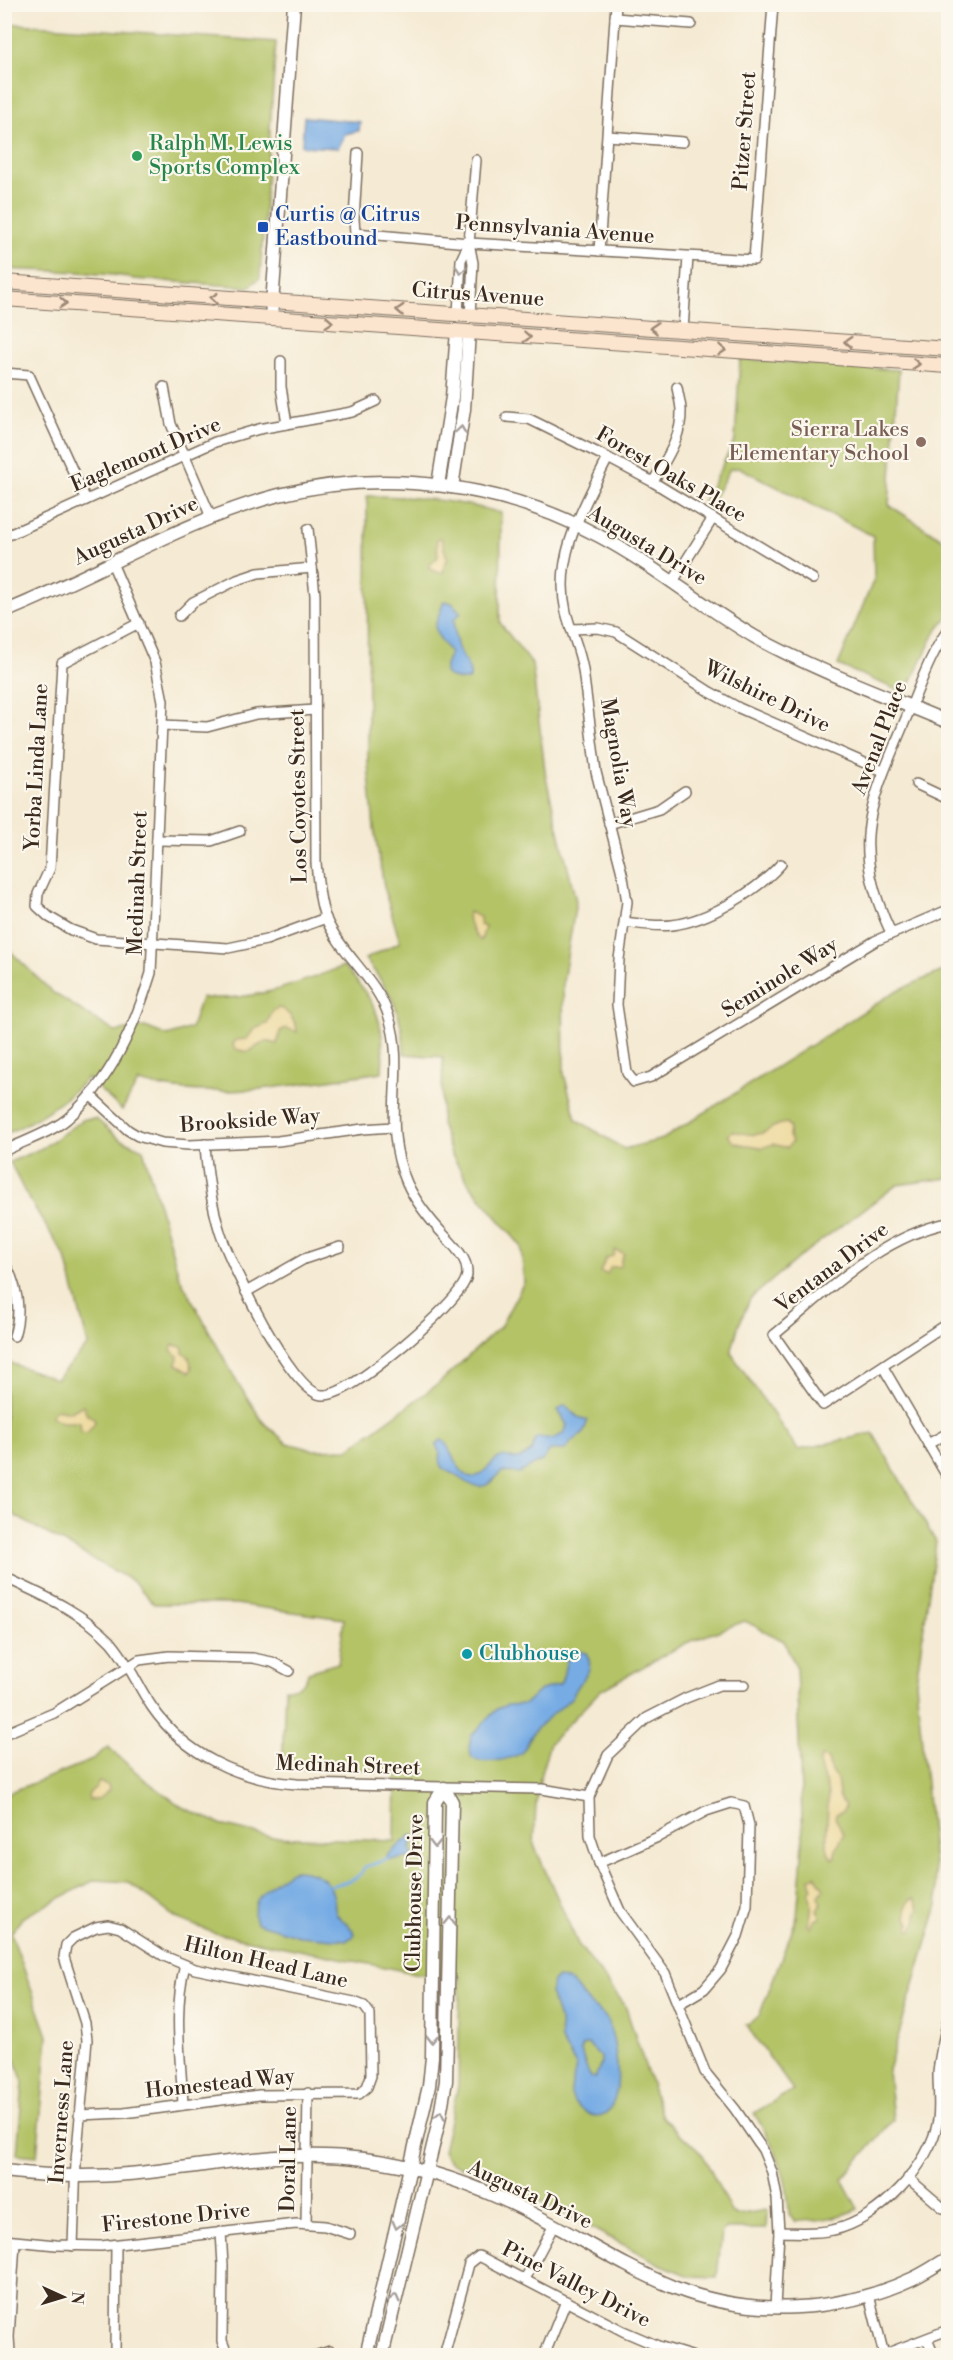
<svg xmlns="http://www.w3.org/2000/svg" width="953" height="2360" viewBox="0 0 953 2360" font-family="'Libre Bodoni',serif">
<rect width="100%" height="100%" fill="#fbf7ec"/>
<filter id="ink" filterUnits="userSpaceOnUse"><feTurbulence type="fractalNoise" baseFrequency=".0167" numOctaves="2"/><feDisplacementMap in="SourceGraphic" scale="12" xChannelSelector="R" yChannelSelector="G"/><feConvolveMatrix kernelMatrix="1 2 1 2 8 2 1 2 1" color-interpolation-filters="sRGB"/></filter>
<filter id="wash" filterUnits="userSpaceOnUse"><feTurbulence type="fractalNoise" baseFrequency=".008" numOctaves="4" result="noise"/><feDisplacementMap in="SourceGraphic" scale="24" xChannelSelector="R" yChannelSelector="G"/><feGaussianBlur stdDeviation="1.35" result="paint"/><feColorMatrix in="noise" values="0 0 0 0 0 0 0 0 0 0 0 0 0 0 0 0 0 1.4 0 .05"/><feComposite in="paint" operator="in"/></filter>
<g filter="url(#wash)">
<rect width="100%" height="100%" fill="#f5ead3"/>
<g fill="#b3c366" stroke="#777642" stroke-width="1.5">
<path d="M4 23 276 42 260 278 249 287 134 279C119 274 104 275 88 273 61 270 32 271 5 269Z"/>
<polygon points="740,359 899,370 889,505 948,543 948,617 935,633 908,688 899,690 893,688 838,665 874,579 873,536 740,468 730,469 709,507 703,503 735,440"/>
<path d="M367 496C412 496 457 500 501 513L500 623 532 664 546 778 576 901 563 982 564 1074 576 1119 624 1149 663 1139 896 991 948 969V1178L897 1185 803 1254 750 1299 738 1327 731 1353 798 1450 873 1433 936 1542 916 1682 938 1905 888 2070 893 2120 842 2179 858 2209C837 2218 819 2221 795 2221L789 2214C788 2172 775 2148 754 2113L793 2090 746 2025 759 2016 797 1917 803 1842 796 1667 784 1641 745 1621 686 1643 601 1690 550 1743 541 1773 536 1804 534 1845 578 1944 625 2005 662 2117 703 2155 731 2212 736 2215 767 2210 766 2229H727L722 2232 717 2277 689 2276 660 2264 510 2185 450 2162 443 2151 458 2086 460 1977 419 1974 214 1933 176 1918 128 1882 95 1880 23 1917 11 1933 48 2036 37 2156 17 2154 23 2082 5 2032V1794L90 1761 108 1747 144 1779 182 1807 225 1826 271 1837 395 1841 396 1770 282 1768 285 1688C297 1689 306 1684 308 1672L338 1663 344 1619 236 1604H154L134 1582 15 1516 5 1504V1361L56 1379 88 1345 66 1258 24 1191 10 1162 42 1148 84 1119H96L120 1139 143 1149 179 1276 237 1382 263 1422 287 1443 314 1450 348 1449 438 1384 500 1327 524 1282 521 1246 470 1185 451 1154 441 1124 443 1057 404 1054C403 1011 391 992 365 959L400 942 385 892 374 828 368 764Z"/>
<path d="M4 945 52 992 115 1032 145 1027 168 1036 191 1028 201 998C257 1001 293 985 344 966 377 1004 386 1021 382 1072 302 1083 218 1103 138 1082L122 1110 87 1078C63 1103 36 1121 5 1134Z"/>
</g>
<g fill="#eeda9e" stroke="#94825e" stroke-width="1.5">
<path d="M438 538H441C444 546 444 552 448 559L444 565V571L440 573 429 569V566L438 557 437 540Z"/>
<path d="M469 912 480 917V925L485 927 481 941C474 936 466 920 469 912Z"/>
<path d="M278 1008C287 1009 297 1023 297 1032L286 1028 280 1031 277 1044 266 1041 248 1052 235 1049 233 1045 236 1040 247 1039 254 1029 267 1024 272 1012Z"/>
<path d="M787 1123 790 1127 789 1136 792 1142 787 1148 773 1144 762 1148C749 1142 735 1149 728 1135L732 1131C741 1133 755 1137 765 1132 772 1127 779 1124 787 1123Z"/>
<polygon points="615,1250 624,1254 621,1260 621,1265 618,1267 611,1267 607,1274 600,1272 606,1258 613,1256"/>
<polygon points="173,1345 183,1347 183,1353 189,1357 192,1369 190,1372 177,1364 178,1356 171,1350"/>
<polygon points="83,1405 87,1414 94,1418 95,1422 87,1433 81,1432 80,1422 61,1422 51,1416 56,1409 71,1412"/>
<path d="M821 1757 828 1759 831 1772 837 1778 839 1796 845 1806 843 1811 836 1814 835 1817 844 1835 837 1846 834 1858H832C821 1849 831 1806 827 1789 825 1778 817 1769 821 1757Z"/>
<polygon points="99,1782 108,1785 109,1790 98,1799 89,1800 88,1795 96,1788"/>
<path d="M815 1875 824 1889 819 1896 822 1904 817 1910 821 1917 814 1921 811 1927 808 1925C811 1916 813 1903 809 1894L812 1887 810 1878Z"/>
<polygon points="911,1899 915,1899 919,1909 916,1914 917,1920 911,1931 908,1929 910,1923 907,1918 906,1907"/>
</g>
<g fill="#76abe4" stroke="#586a81" stroke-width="1.5" fill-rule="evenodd">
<polygon points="304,117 360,122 359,131 345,134 338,148 302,146"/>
<path d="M444 601 452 603 461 613 454 619C454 628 455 638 458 648 462 658 472 668 470 679 463 682 451 679 445 673V665L450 653 437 634 435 626Z"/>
<path d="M565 1405 578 1417 588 1420 583 1434 572 1441 565 1450H550L542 1461 519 1473 501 1472C486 1491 476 1490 458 1477 453 1473 446 1471 441 1467L440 1454 436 1445 441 1440 446 1442C450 1452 460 1474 471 1478 484 1476 489 1464 499 1458 506 1453 510 1460 518 1459 522 1458 527 1454 531 1452L535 1439 538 1437 554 1439 564 1433 567 1425 558 1410Z"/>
<path d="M576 1650 586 1653C593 1665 589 1672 581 1682 577 1687 575 1693 571 1698 560 1709 547 1718 536 1729 529 1736 528 1747 521 1753 511 1760 481 1765 472 1758L469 1747 471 1736 497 1709 507 1705 525 1704 539 1691 560 1684C567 1672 562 1658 576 1650Z"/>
<path d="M414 1835 411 1849 413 1857 389 1860 387 1856C394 1848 403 1843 410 1836Z"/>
<path d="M296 1870C316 1871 331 1879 334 1899 335 1903 334 1908 336 1913 341 1921 351 1925 355 1934L353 1937 346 1940 299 1936 256 1923C247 1897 273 1883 291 1871Z"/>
<path d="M558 1978C574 1979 579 1993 589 2003 594 2009 603 2012 606 2018 616 2041 625 2092 608 2111 600 2119 591 2116 583 2111 576 2106 571 2101 571 2093 571 2083 575 2075 576 2065L561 2041 560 2022 550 1993 553 1981ZM588 2044 601 2057V2063L595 2078 591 2077C587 2072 583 2058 581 2051L583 2046Z"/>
</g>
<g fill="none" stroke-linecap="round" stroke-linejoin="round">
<path stroke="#76abe4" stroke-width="3" d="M330 1886C343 1883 359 1881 365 1867L388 1859"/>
</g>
</g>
<g filter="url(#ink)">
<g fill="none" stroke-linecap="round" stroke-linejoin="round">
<g stroke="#7c6d5d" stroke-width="12">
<g id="minor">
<polyline points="615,18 691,24"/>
<polyline points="608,136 683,142"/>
<polyline points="358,153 354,219 355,233 469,243 754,260 773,4"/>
<polyline points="469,243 476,160"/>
<polyline points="599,251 616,4"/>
<polyline points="458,314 461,260 469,243 473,263 470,315"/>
<polyline points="683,330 688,257"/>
<polyline points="281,361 281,387 287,424"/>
<polyline points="4,373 29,375 86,500"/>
<polyline points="164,387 171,424 211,517"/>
<polyline points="507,417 529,419 608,458 653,482 813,579"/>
<path d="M608 458C584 506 553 556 566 612 571 632 580 650 583 670L596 772 623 877 627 902 619 959 617 1005 627 1073 634 1082 651 1077 875 941 948 910"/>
<path d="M653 482C665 461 682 437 681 411 681 403 678 395 677 387"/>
<polyline points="4,537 215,442 259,429 352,412 376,401"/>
<polyline points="672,583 713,518"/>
<polyline points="179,616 193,602 237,580 258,573 312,568"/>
<polyline points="139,623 62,663 50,868 38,894 37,906 49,917 71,930 96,939 228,948 266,940 326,918"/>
<polyline points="571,629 598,628 616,632 710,692 739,708 883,771"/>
<polyline points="162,725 207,727 256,714 315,710"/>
<polyline points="916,784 948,799"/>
<polyline points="609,824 659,809 685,791"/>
<polyline points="157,840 211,841 240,831"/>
<path d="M625 922C640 924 656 927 672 925 708 921 757 891 781 864"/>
<path d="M891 933C848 841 871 803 907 716 920 686 929 656 948 630"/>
<polyline points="90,1095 128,1130 138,1136 162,1143 189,1145 278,1141 363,1129 393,1127"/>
<path d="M205 1144C207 1174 211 1203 220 1232 230 1263 291 1392 322 1395 343 1397 388 1358 405 1344 419 1332 464 1293 467 1275 467 1271 467 1266 465 1262 461 1252 452 1244 445 1236 430 1220 416 1203 407 1183 380 1123 407 1072 389 1017 377 979 342 955 326 919 319 902 318 881 316 863L315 595 308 529"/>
<path d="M4 1151C24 1141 50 1133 67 1119 111 1081 134 1028 151 973L163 701 155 662 112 563"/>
<path d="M948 1223C879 1237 827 1292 774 1335L823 1405 948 1323"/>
<path d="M4 1262C18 1286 22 1310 14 1336"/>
<polyline points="246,1292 304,1259 340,1247"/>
<polyline points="883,1367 948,1478"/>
<polyline points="928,1444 948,1433"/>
<path d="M4 1577C42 1595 81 1611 110 1641 128 1661 137 1685 152 1707 185 1755 239 1780 297 1784L542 1789 589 1797"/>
<polyline points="744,1685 719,1685 686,1698 647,1718 608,1755 589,1797 590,1836 599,1863 620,1911 665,1973 705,2072 735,2109 763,2150 772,2172 777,2198 779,2232 775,2308"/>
<polyline points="4,1734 54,1713 139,1660 169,1656 253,1658 272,1662 289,1671"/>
<polyline points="599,1863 658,1837 706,1811 731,1803 744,1806 749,1825 747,1906 738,1936 721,1969 704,1989 679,2004"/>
<path d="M183 2105C181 2059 173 2010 185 1965"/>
<polyline points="908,2178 943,2208"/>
<polyline points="306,2224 308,2093"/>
<polyline points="221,2232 223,2265 222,2341 226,2351 231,2356"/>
<path d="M779 2232C796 2232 816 2234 833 2230 878 2221 931 2165 938 2120 940 2104 938 2089 938 2074 939 2056 944 2038 948 2020"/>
<polyline points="4,2240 56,2245 101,2246 296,2224 325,2226 350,2234"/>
<polyline points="73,2246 76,2161 87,2040 85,2023 64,1957 66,1945 73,1938 96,1927 108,1925 120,1928 164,1956 195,1969 354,2002 364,2006 370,2014 371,2076 367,2087 359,2094 259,2095 124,2113 79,2115"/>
<polyline points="525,2279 554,2225"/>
<polyline points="869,2295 884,2355"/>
<polyline points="927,2339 934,2356"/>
<polyline points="10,2353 9,2337 15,2242"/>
<polyline points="115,2356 116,2245"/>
<polyline points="315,2356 330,2351"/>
<polyline points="444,2356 469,2264 479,2256 623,2331 658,2346 691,2356"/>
<polyline points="544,2356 566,2301"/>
<polyline points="880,2356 948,2330"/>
</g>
</g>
<g stroke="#7c6d5d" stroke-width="15">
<g id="tertiary">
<polyline points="271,318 294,4"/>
<polyline points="438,485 452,397 457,331"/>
<polyline points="452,487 464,409 469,332"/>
<path d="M4 612C97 575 183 520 279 495 385 468 503 484 599 536 654 565 702 606 755 637 816 671 884 695 948 722"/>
<path d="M4 2171C46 2176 86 2178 128 2174 209 2167 282 2148 364 2159 412 2165 458 2179 502 2199 561 2225 614 2263 673 2287 750 2318 840 2313 914 2278 926 2272 937 2265 948 2258"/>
<polyline points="366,2356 429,2086 432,2057 435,1802 444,1788 452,1802 446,2081 439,2121 382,2356"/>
</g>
</g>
<g stroke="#7c6d5d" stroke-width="16">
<g id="secondary">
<polyline points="4,282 948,349"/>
<polyline points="4,299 948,366"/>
</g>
</g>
<use href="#minor" stroke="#fff" stroke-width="9"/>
<use href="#tertiary" stroke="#fff" stroke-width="12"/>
<use href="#secondary" stroke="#fce5cf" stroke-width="14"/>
</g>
<defs><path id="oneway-chevron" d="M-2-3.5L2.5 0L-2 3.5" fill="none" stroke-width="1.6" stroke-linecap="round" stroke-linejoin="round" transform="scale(1.5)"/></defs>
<g stroke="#a79f9a">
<use href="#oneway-chevron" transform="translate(461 270) rotate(94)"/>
<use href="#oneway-chevron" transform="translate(461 430) rotate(-82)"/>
<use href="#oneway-chevron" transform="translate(435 1844) rotate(91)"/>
<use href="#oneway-chevron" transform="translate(450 1921) rotate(-89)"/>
<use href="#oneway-chevron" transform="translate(432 2039) rotate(91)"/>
<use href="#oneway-chevron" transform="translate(440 2115) rotate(-78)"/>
<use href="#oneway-chevron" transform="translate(397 2225) rotate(104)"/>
<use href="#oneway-chevron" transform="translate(395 2298) rotate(-76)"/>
</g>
<g stroke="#9c8876">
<use href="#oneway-chevron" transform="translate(214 298) rotate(-176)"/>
<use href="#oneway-chevron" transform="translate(63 303) rotate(4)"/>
<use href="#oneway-chevron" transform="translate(400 310) rotate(-176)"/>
<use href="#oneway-chevron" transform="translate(329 322) rotate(4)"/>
<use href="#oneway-chevron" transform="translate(654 328) rotate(-176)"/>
<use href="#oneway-chevron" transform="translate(527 337) rotate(4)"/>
<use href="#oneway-chevron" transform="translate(848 342) rotate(-176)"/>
<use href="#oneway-chevron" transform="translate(722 350) rotate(4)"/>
<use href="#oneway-chevron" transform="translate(916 364) rotate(4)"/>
</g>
</g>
<circle fill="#2e9e5b" stroke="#fbf7ec" stroke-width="2" cx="137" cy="156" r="6"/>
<rect fill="#1a4fb4" stroke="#fbf7ec" stroke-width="2" x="257" y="221" width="12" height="12" rx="3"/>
<circle fill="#8d6e63" stroke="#fbf7ec" stroke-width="2" cx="921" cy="442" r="6"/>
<circle fill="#0f9aa8" stroke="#fbf7ec" stroke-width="2" cx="467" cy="1654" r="6"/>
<g text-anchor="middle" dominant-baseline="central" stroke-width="4.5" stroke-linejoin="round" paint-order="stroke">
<g font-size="21" fill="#3b2a1e" stroke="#fbf7ec">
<text transform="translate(745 131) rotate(-86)">Pitzer Street</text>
<text transform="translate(555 230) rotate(4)">Pennsylvania Avenue</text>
<text transform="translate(478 295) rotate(4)">Citrus Avenue</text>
<text transform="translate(146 455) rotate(-23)">Eaglemont Drive</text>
<text transform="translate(671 475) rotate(30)">Forest Oaks Place</text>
<text transform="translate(136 531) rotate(-25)">Augusta Drive</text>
<text transform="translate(647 546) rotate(31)">Augusta Drive</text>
<text transform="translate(767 697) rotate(26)">Wilshire Drive</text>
<text transform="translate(880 738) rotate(-69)">Avenal Place</text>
<text transform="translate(618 763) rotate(80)">Magnolia Way</text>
<text transform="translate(37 767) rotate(-87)">Yorba Linda Lane</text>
<text transform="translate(299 796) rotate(-91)">Los Coyotes Street</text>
<text transform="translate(138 883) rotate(-88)">Medinah Street</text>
<text transform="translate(780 978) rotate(-32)">Seminole Way</text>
<text transform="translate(250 1121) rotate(-4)">Brookside Way</text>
<text transform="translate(832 1268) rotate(-37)">Ventana Drive</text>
<text transform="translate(348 1766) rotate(2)">Medinah Street</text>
<text transform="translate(415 1893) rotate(-89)">Clubhouse Drive</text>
<text transform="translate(266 1963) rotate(13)">Hilton Head Lane</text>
<text transform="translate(220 2084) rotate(-6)">Homestead Way</text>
<text transform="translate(62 2112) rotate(-86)">Inverness Lane</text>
<text transform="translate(289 2159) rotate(-89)">Doral Lane</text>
<text transform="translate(530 2195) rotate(25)">Augusta Drive</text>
<text transform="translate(176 2218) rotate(-6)">Firestone Drive</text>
<text transform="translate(576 2285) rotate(27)">Pine Valley Drive</text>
</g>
<g font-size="21" fill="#27864d" stroke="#fbf7ec" text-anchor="start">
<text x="149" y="144">Ralph M. Lewis<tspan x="149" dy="24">Sports Complex</tspan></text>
</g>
<g font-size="21" fill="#164399" stroke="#fbf7ec" text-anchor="start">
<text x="275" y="215">Curtis @ Citrus<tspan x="275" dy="24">Eastbound</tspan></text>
</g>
<g font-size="21" fill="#785e54" stroke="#fbf7ec" text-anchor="end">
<text x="909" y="430">Sierra Lakes<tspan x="909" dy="24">Elementary School</tspan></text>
</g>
<g font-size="21" fill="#0d838f" stroke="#fbf7ec" text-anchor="start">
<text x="479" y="1654">Clubhouse</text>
</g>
</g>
<rect width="953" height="2360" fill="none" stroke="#fbf7ec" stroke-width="24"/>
<g transform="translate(63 2297) rotate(94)" stroke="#fbf7ec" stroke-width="4.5" paint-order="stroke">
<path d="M0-4.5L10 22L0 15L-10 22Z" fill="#3b2a1e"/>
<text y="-9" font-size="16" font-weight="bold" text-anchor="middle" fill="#3b2a1e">N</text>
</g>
</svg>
